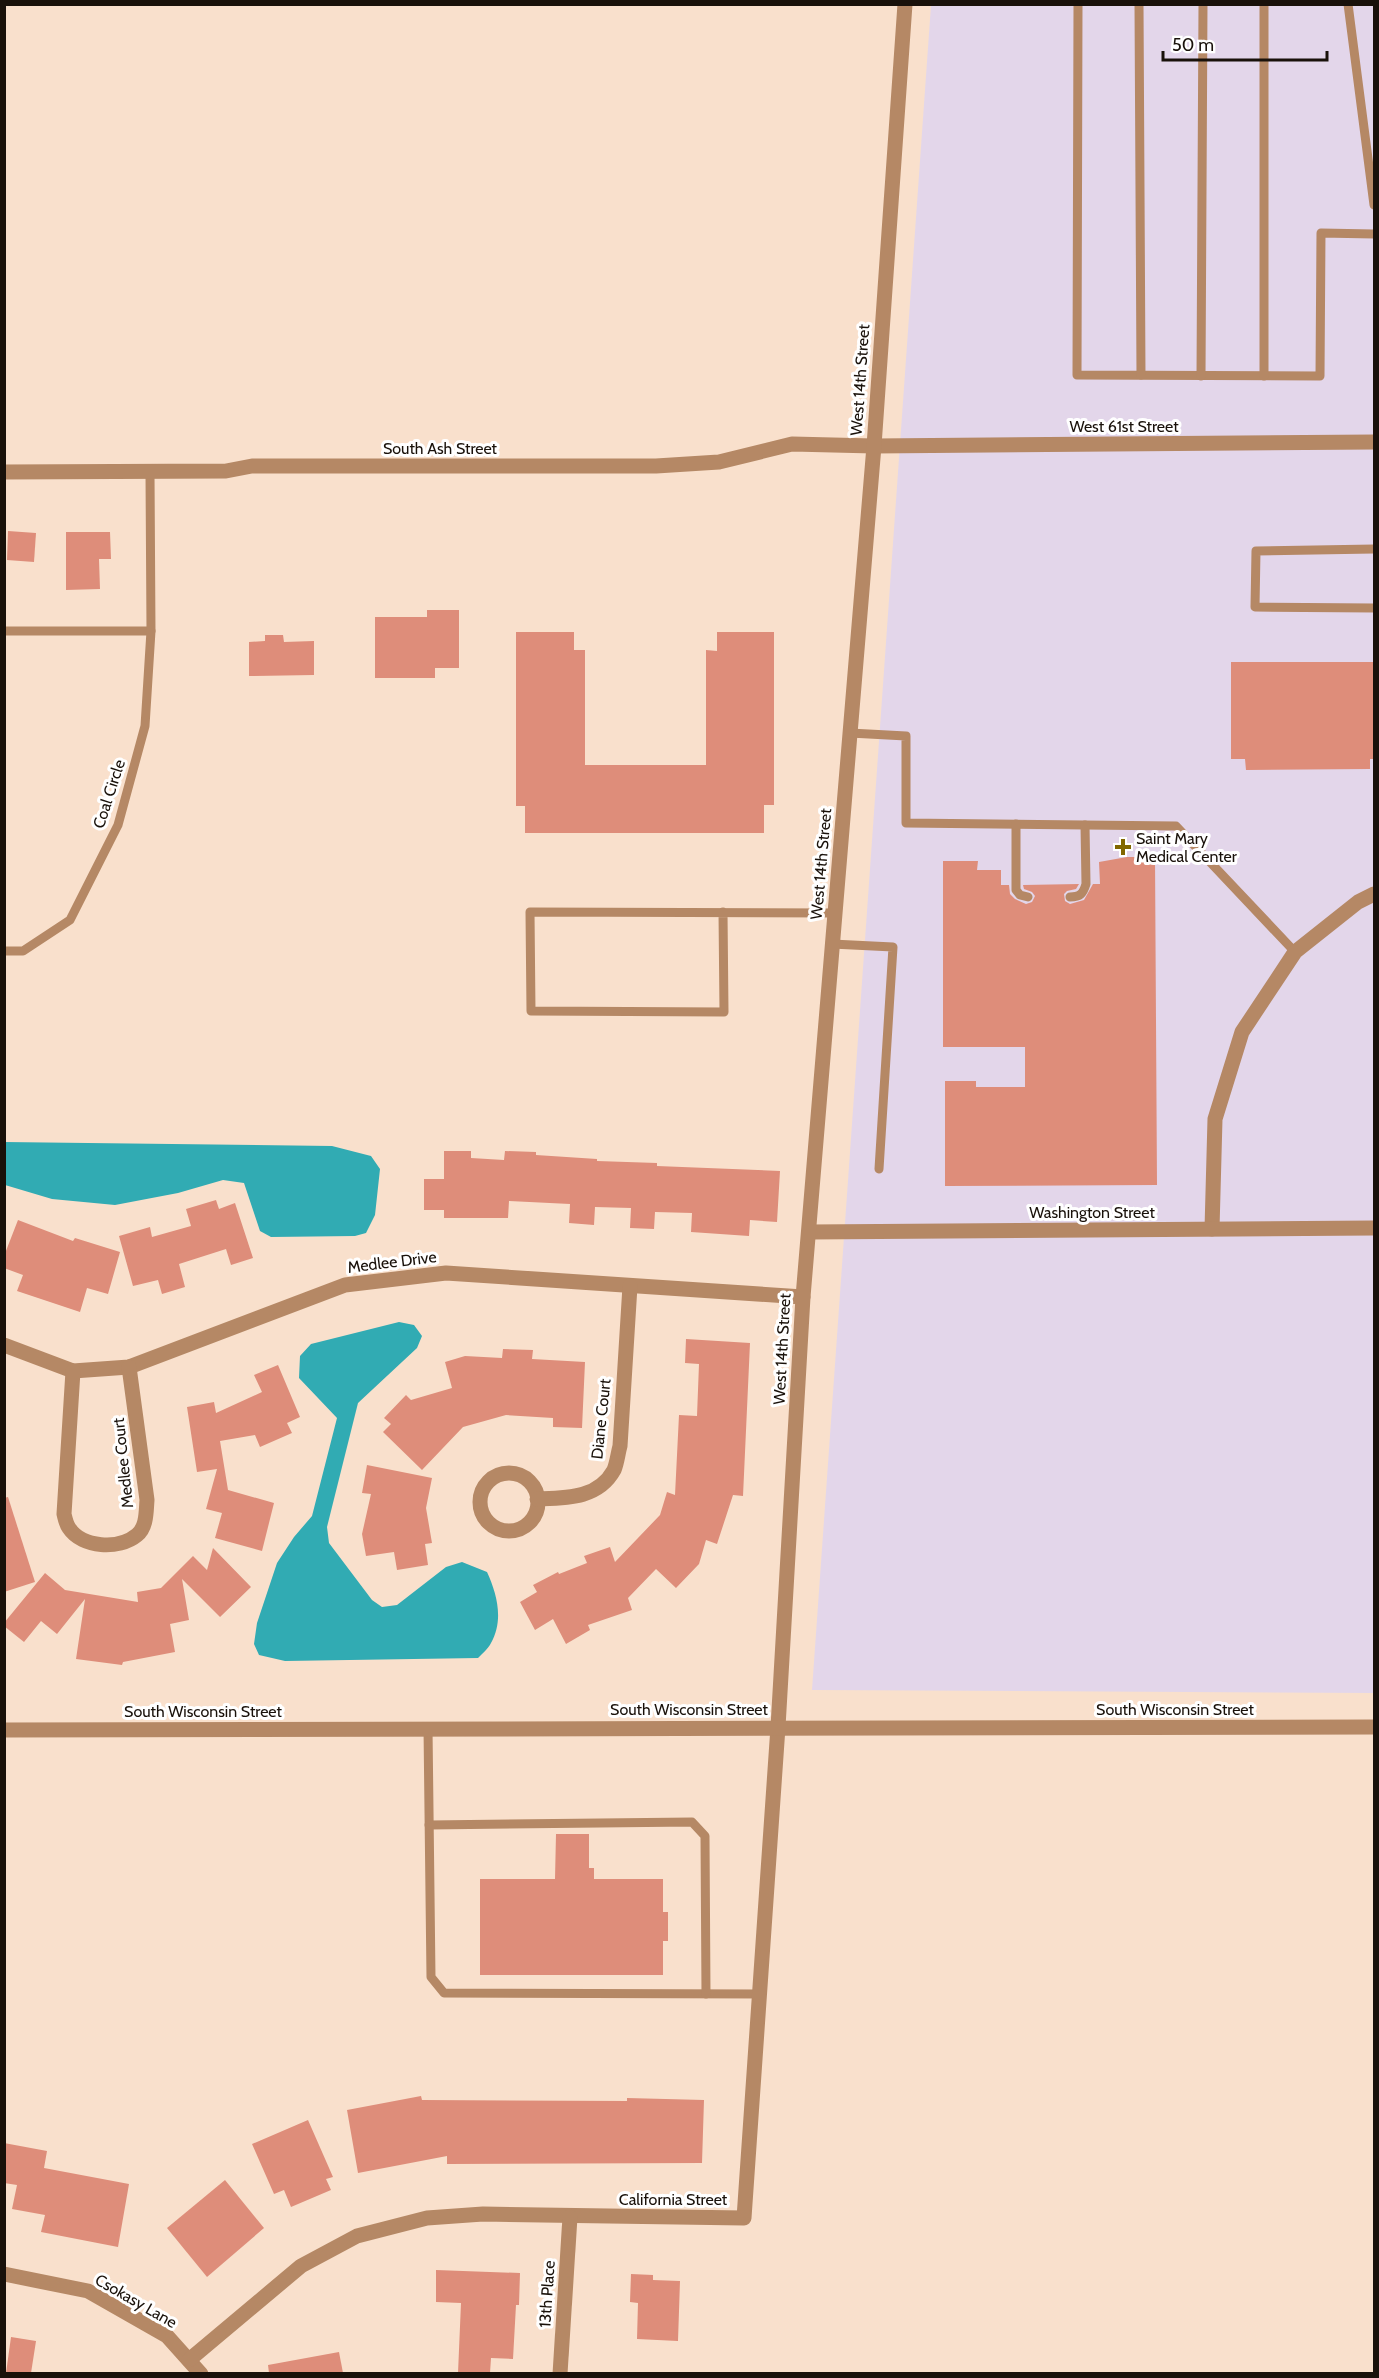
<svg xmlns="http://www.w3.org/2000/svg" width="1379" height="2378" viewBox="0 0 1379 2378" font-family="Cabin,sans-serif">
<rect width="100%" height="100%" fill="#f9e0cc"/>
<polygon fill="#e3d6ea" points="931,5 1374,5 1374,1693 812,1690"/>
<g fill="#31abb3">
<polygon points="4,1142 332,1146 371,1156 380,1169 375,1215 366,1233 355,1236 271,1237 260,1231 244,1183 223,1180 178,1193 115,1205 52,1199 5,1185"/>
<path d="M399 1322 414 1325 422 1336 417 1348 358 1403 327 1527 329 1543 372 1600 382 1607 397 1605 446 1567 462 1562 487 1572C497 1594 504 1620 491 1643 488 1649 482 1654 478 1658L285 1661 259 1655 254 1644 257 1623 277 1563 294 1537 312 1516 337 1418 299 1378 300 1356 311 1344Z"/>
</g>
<g fill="#de8d7a">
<polygon points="8,531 36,533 34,562 7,560"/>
<polygon points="66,532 110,532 111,559 99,559 100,589 66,590"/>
<polygon points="427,610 459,610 459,668 435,668 435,678 375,678 375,617 427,617"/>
<polygon points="516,632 574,632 574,650 585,650 585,765 706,765 706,650 717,651 717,632 774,632 774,805 764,805 764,833 525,833 525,806 516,806"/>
<polygon points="265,635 283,635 284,642 314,641 314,675 249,676 249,642 265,641"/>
<polygon points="1231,662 1374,662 1374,759 1370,759 1370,769 1246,770 1245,759 1231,759"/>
<polygon points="1127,857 1155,857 1157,1185 945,1186 945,1081 976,1081 976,1087 1025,1087 1025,1047 943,1047 943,861 978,861 977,870 1001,870 1001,885 1009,885 1010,894 1015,899 1026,904 1032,902 1035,896 1032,892 1024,889 1023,885 1079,884 1076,889 1067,891 1064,894 1065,901 1070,904 1084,900 1093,884 1100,884 1099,862"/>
<polygon points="444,1151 471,1151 471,1158 504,1160 505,1151 536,1152 536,1155 597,1159 597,1161 657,1163 657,1166 780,1171 777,1222 750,1220 749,1236 691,1232 692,1213 655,1212 654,1229 630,1228 631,1208 595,1207 594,1225 569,1223 570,1204 509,1201 508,1218 444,1218 444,1210 424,1210 424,1179 444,1179"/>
<polygon points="216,1200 219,1209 235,1203 253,1258 231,1265 226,1249 179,1264 185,1287 162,1294 158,1280 133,1286 119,1236 150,1227 152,1237 191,1226 186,1209"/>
<polygon points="18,1220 73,1241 75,1238 120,1252 108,1294 87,1288 80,1312 17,1291 23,1275 4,1268 4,1256"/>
<polygon points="686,1339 750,1343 743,1496 733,1495 717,1544 706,1540 699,1564 676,1588 656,1569 628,1598 632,1610 588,1625 590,1630 566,1644 553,1619 535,1630 520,1602 537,1592 533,1585 558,1572 559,1574 587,1563 584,1556 610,1547 615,1562 660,1515 667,1492 675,1495 679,1415 697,1416 699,1364 685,1363"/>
<polygon points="503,1349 533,1350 532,1359 585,1362 582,1428 553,1427 553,1418 506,1415 463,1427 422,1470 383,1432 391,1424 384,1418 406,1395 411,1400 452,1388 445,1362 465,1356 502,1358"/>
<polygon points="278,1365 300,1417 287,1423 292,1433 260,1447 255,1435 220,1441 228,1490 274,1503 262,1551 215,1538 222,1513 206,1509 217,1469 197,1472 187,1407 214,1402 216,1413 262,1392 254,1375"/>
<polygon points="367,1465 432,1478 426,1508 432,1543 425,1544 428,1565 397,1570 394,1552 366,1556 362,1534 371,1494 362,1493"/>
<polygon points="8,1497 35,1582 4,1592 4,1498"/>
<polygon points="213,1548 251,1587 220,1617 182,1579 189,1620 170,1624 175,1652 123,1662 122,1665 76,1659 85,1599 57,1634 41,1621 24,1642 4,1626 4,1623 45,1573 65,1590 138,1602 137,1592 161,1588 193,1556 207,1570"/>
<polygon points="556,1834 589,1834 589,1868 594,1868 594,1879 663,1879 663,1912 668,1912 668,1941 663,1941 663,1975 480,1975 480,1879 555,1879"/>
<polygon points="421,2096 422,2100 627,2101 627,2098 704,2100 702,2163 447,2164 447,2156 358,2173 347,2110"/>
<polygon points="308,2120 333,2177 326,2179 331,2190 291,2207 284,2190 274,2194 252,2144"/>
<polygon points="4,2143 47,2151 44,2168 129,2184 118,2247 41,2232 45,2215 12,2209 17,2185 4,2183"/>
<polygon points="225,2180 264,2228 207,2277 167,2228"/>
<polygon points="436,2270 520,2273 519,2305 516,2305 513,2359 491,2358 490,2373 458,2373 461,2303 436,2302"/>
<polygon points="631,2274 653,2275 653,2280 680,2281 678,2341 637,2339 638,2303 630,2302"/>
<polygon points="11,2337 36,2341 31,2373 6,2373"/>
<polygon points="339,2352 343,2373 269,2373 268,2365"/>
</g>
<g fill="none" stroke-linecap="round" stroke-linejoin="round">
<g stroke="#b58865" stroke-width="9">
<polyline points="1078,4 1077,375 1320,376 1321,233 1374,234"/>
<polyline points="1139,4 1141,375"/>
<polyline points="1348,4 1374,205"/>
<polyline points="1201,376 1203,4"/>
<polyline points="1264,376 1264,4"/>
<polyline points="1374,549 1256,551 1255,607 1374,608"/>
<polyline points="4,631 151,631"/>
<polyline points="850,733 906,736 906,823 1176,826 1295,952"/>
<polyline points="1016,824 1016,890 1020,895 1028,897"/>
<path d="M1070 897C1080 897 1083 894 1086 884L1085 825"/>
<polyline points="723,912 724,1012 531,1011 530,912 835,913"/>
<polyline points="832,944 893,947 879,1169"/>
<polyline points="4,951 23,951 70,920 118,825 145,726 151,631 150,473"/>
<polyline points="428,1728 431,1977 444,1993 760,1994"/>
<polyline points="429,1825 692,1822 705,1836 706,1994"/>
</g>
<g stroke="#b58865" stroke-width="15">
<polyline points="4,472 226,471 252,466 656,466 719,462 792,444 874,446 1374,442"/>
<polyline points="1212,1229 1215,1119 1242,1032 1295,952 1358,902 1374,894"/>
<polyline points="809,1232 1374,1228"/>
<polyline points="4,1345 73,1371 129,1367 345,1285 446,1273 803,1297"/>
<path d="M73 1371 64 1514C65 1518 66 1524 69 1528 82 1548 119 1550 137 1535 147 1527 146 1511 147 1500L129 1367"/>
<circle cx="509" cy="1502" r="29"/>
<path d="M537 1499C566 1498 598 1499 614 1470 617 1463 618 1453 620 1446L630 1286"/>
<polyline points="4,2274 88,2291 167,2336 201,2374"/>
<polyline points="189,2360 301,2266 357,2236 427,2218 483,2214 744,2218 778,1727 803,1297 874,446 905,4"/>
<polyline points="560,2374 570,2217"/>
</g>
<polyline stroke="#b58865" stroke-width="15" points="4,1730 1374,1727"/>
</g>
<path fill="#816700" stroke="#fff" stroke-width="2" d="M1120 838h6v6h6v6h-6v6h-6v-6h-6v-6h6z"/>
<g text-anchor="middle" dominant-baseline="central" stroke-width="6" stroke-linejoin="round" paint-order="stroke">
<g font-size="16" fill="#19110a" stroke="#fff">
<text transform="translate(860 380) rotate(-86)">West 14th Street</text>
<text x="1124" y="426">West 61st Street</text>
<text x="440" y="448">South Ash Street</text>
<text transform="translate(109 794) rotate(-72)">Coal Circle</text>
<text transform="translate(821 864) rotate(-85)">West 14th Street</text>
<text x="1092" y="1212">Washington Street</text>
<text transform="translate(392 1262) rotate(-7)">Medlee Drive</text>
<text transform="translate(782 1349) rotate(-87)">West 14th Street</text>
<text transform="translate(601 1419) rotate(-84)">Diane Court</text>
<text transform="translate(123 1463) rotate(-96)">Medlee Court</text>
<text x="689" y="1709">South Wisconsin Street</text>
<text x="1175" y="1709">South Wisconsin Street</text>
<text x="203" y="1711">South Wisconsin Street</text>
<text x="673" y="2199">California Street</text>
<text transform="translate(547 2294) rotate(-86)">13th Place</text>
<text transform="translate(136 2301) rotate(30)">Csokasy Lane</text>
</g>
<g font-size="16" fill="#19110a" stroke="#fff" text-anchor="start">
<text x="1136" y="838">Saint Mary<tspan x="1136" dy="18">Medical Center</tspan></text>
</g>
</g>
<rect width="1379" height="2378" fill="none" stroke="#19110a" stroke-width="12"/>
<path d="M1163 51v9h164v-9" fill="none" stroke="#19110a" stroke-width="3"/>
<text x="1172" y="51" font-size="18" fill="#19110a" stroke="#ffffff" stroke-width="4.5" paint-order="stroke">50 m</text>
</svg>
